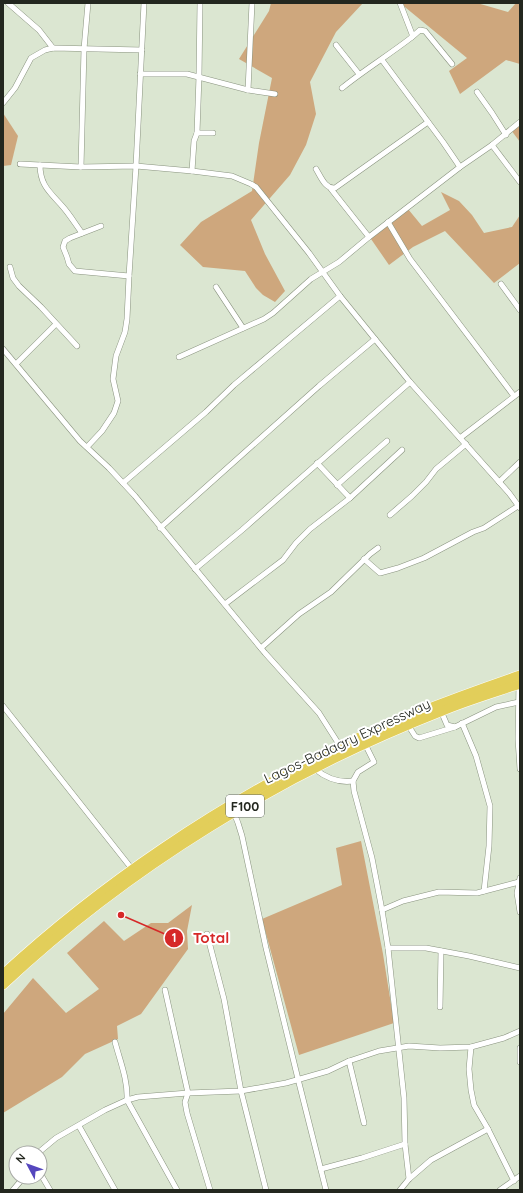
<svg xmlns="http://www.w3.org/2000/svg" width="523" height="1193" viewBox="0 0 523 1193" font-family="Quicksand,sans-serif">
<rect width="100%" height="100%" fill="#dbe6d1"/>
<g fill="#cea77d">
<polygon points="271,3 363,3 336,32 310,82 316,114 306,145 290,175 251,220 265,254 285,291 275,302 263,295 256,288 245,271 203,267 180,245 201,222 252,191 259,143 272,78 239,59 269,11"/>
<polygon points="400,3 477,3 508,12 516,3 520,3 520,64 506,60 460,94 449,71 467,58"/>
<polygon points="3,113 18,136 11,165 3,166"/>
<polygon points="520,121 520,142 511,130"/>
<polygon points="441,192 459,201 472,215 484,233 512,227 520,215 520,263 494,283 445,231 413,247 389,265 371,239 408,209 422,226 450,210"/>
<polygon points="361,841 383,954 394,1023 299,1055 262,919 342,885 336,848"/>
<polygon points="192,905 187,931 188,949 141,1014 117,1026 118,1039 85,1054 62,1077 3,1113 3,1014 33,978 66,1013 99,989 67,953 104,921 124,941 151,923 168,923"/>
</g>
<g fill="none" stroke-linecap="round" stroke-linejoin="round">
<g stroke="#89937f" stroke-width="6">
<g id="minor">
<polyline points="8,3 39,30 53,48"/>
<polyline points="412,37 420,30 425,31 452,64"/>
<polyline points="336,45 359,74"/>
<polyline points="382,60 443,142 460,167"/>
<polyline points="140,74 187,74 248,90 275,94"/>
<path d="M342 88C364 70 389 55 412 37V34L400 3"/>
<polyline points="248,90 252,3"/>
<polyline points="477,92 492,113 506,135"/>
<polyline points="3,103 15,88 31,58 45,50 53,48 142,50"/>
<polyline points="197,133 199,76 200,3"/>
<polyline points="492,145 520,182"/>
<polyline points="20,164 81,167 136,166 192,171 232,176 251,184 256,187 309,253 340,296 410,382 509,493 520,508"/>
<path d="M40 165C40 186 51 193 63 207 70 215 76 225 82 233"/>
<polyline points="81,167 84,49 88,3"/>
<path d="M316 169C321 177 325 189 335 188L428 122"/>
<polyline points="192,171 194,141 197,133 213,133"/>
<polyline points="331,189 369,237"/>
<polyline points="388,222 410,259 514,396"/>
<polyline points="101,226 70,238 65,241 63,247 67,257 69,264 75,271 129,276"/>
<polyline points="10,267 13,278 19,286 41,307 77,346"/>
<polyline points="501,284 520,310"/>
<polyline points="216,287 243,328"/>
<polyline points="3,349 80,441 109,468 135,496 265,653 319,713 340,746"/>
<polyline points="179,357 264,319 273,313 311,279 339,262 369,237 460,167 492,145 520,122"/>
<polyline points="16,364 56,324"/>
<polyline points="460,438 520,392"/>
<polyline points="87,447 102,431 114,413 118,401 113,379 116,356 125,332 127,319 129,276 136,166 144,3"/>
<polyline points="499,482 520,462"/>
<polyline points="123,483 206,412 234,385 340,296"/>
<polyline points="337,485 387,441"/>
<polyline points="350,498 402,450"/>
<polyline points="390,515 412,496 426,482 436,469 466,444"/>
<polyline points="160,528 319,386 375,339"/>
<polyline points="364,559 380,573 398,568 424,558 473,532 484,528 518,506"/>
<polyline points="195,569 242,530 410,382"/>
<polyline points="225,604 283,560 296,543 310,529 350,498 317,463"/>
<polyline points="261,648 299,614 331,592 370,554 378,548"/>
<polyline points="519,684 518,739 520,769"/>
<polyline points="3,706 132,869"/>
<polyline points="441,711 447,725 455,727 496,707 519,702"/>
<polyline points="462,723 476,756 490,806 489,846 484,891"/>
<polyline points="408,725 415,736 419,738 455,727"/>
<polyline points="365,744 374,762 358,772 353,781 354,791 372,858 382,910 388,948 404,1098 405,1144 409,1179"/>
<path d="M315 769C326 778 338 783 353 781"/>
<polyline points="234,813 238,823 242,836 266,948 298,1079 326,1190"/>
<polyline points="520,878 517,893 520,912"/>
<polyline points="382,910 403,901 439,892 477,893 519,882"/>
<polyline points="207,934 224,999 241,1091 266,1190"/>
<polyline points="388,948 426,948 469,956 520,968"/>
<polyline points="165,990 188,1093 185,1102 187,1113 210,1190"/>
<polyline points="440,1007 441,951"/>
<path d="M115 1042C120 1061 128 1080 127 1100L177 1190"/>
<polyline points="471,1047 469,1069 471,1090 474,1105 488,1129 514,1181"/>
<polyline points="520,1048 520,1062"/>
<polyline points="349,1061 364,1123"/>
<polyline points="79,1126 115,1190"/>
<polyline points="38,1153 56,1138 105,1110 127,1100 138,1097 188,1093 241,1091 286,1083 328,1071 349,1061 379,1051 409,1046 440,1048 471,1047 504,1038 520,1031"/>
<polyline points="321,1169 362,1158 405,1144"/>
<polyline points="40,1173 50,1190"/>
<polyline points="13,1190 24,1177"/>
<polyline points="400,1190 409,1179 431,1160 488,1129"/>
<polyline points="500,1190 520,1176"/>
</g>
</g>
<g stroke="#fff" stroke-width="10">
<g id="trunk">
<path d="M3 974C102 883 219 804 340 746 398 718 459 696 520 675"/>
<path d="M3 985C129 867 280 775 440 712 466 701 493 693 520 684"/>
</g>
</g>
<use href="#minor" stroke="#fff" stroke-width="5"/>
<use href="#trunk" stroke="#e2ce5a" stroke-width="9"/>
</g>
<g text-anchor="middle" dominant-baseline="central" stroke-width="4" stroke-linejoin="round" paint-order="stroke">
<rect fill="#fff" stroke="#656862" stroke-width="1" x="226" y="795" width="38" height="22" rx="3"/>
<g font-size="13" font-weight="bold" fill="#23271f">
<text x="245" y="806">F100</text>
</g>
<g font-size="14" fill="#23271f" stroke="#fff">
<text transform="translate(347 741) rotate(-25)">Lagos-Badagry Expressway</text>
</g>
</g>
<path fill="none" stroke="#d62828" stroke-width="1.5" d="M121 915L174 938"/>
<g fill="#d62828" stroke="#fff" stroke-width="1.5">
<circle cx="121" cy="915" r="4"/>
<circle cx="174" cy="938" r="10"/>
</g>
<g font-size="12" text-anchor="middle" font-weight="bold" fill="#fff">
<text x="174" y="942">1</text>
</g>
<g font-size="15" text-anchor="middle" font-weight="bold" fill="#d62828" stroke="#fff" stroke-width="4" stroke-linejoin="round" paint-order="stroke">
<text x="211" y="943">Total</text>
</g>
<rect width="523" height="1193" fill="none" stroke="#23271f" stroke-width="8"/>
<g transform="translate(28 1165) rotate(311)"><circle r="19" fill="#ffffff" stroke="#a7a9a5"/>
<path d="M0-3L7 15L0 10L-7 15Z" fill="#5547be"/>
<text y="-6" font-size="11" font-weight="bold" text-anchor="middle" fill="#23271f">N</text>
</g>
</svg>
